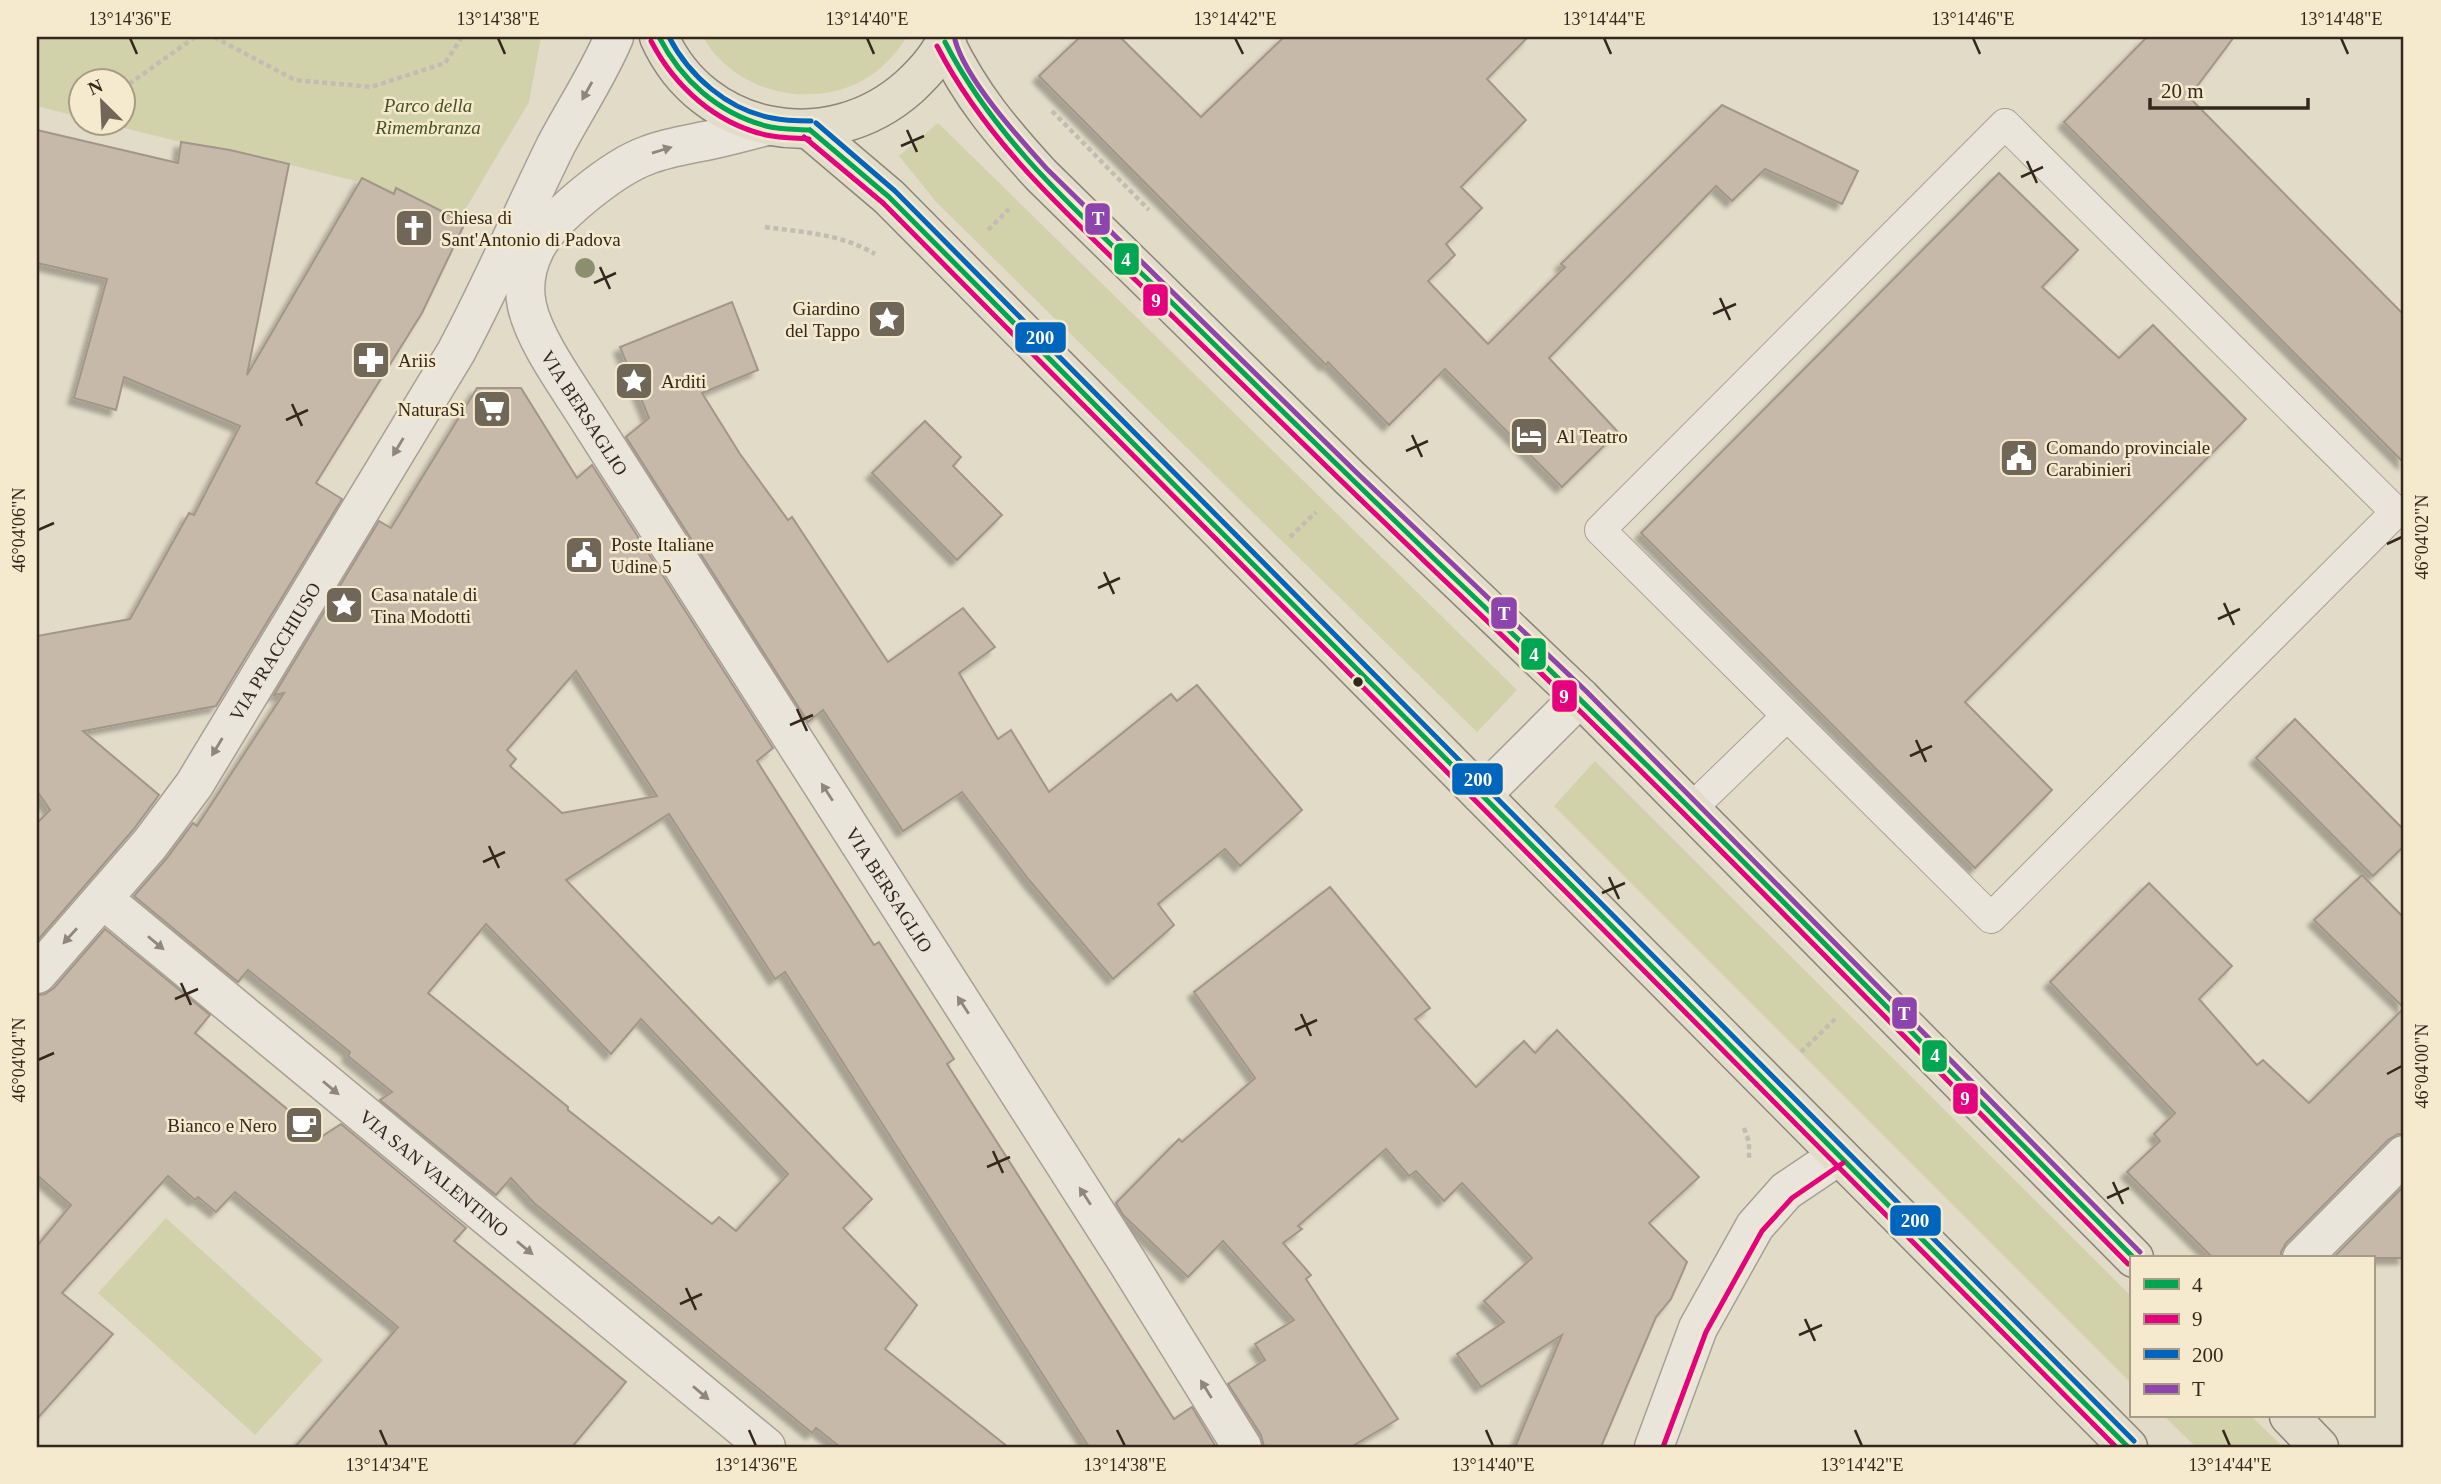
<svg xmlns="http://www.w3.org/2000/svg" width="2441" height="1484" viewBox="0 0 2441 1484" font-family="Georgia,serif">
<defs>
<filter id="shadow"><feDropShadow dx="-6" dy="6" stdDeviation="2" flood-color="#0004"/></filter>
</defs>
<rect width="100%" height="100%" fill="#e2dbc8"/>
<g fill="#d1d2aa">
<polygon points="37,37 541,37 529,102 459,220 396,189 394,194 362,178 360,182 230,150 181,142 104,123 122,122 122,80 80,80 80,117 37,106"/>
<path d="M703 37H907C897 52 885 66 870 76 816 112 734 93 703 37Z"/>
<polygon points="938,123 1517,690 1477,732 937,203 899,156"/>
<polygon points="1595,761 2131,1296 2131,1383 1554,806"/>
<polygon points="166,1218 323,1360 255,1435 98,1293"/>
<polygon points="2164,1416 2251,1416 2283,1447 2196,1447"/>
</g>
<g fill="#c6b9a9" stroke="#a29688" stroke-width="2" fill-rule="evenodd" filter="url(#shadow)">
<polygon points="1080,37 1120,37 1201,117 1284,37 1528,37 1487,79 1526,120 1461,187 1482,208 1446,244 1455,255 1428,281 1488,344 1565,267 1561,264 1722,105 1858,171 1842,204 1765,169 1732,201 1716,186 1549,358 1618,432 1562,487 1445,369 1389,425 1328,362 1326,365 1039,76"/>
<polygon points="2147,37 2234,37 2189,97 2404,315 2404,463 2064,122"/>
<polygon points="37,130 178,163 181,142 230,150 289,164 247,375 362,178 394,194 396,188 465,223 422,313 316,483 342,499 216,706 83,731 159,795 133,830 37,941 37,823 50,810 37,791 37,636 130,619 189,513 194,515 240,426 124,377 116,410 74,398 107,279 37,263"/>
<polygon points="1999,173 2078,250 2042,287 2119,358 2153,325 2246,419 1965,702 2052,790 1975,868 1641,533"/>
<polygon points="732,302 758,370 702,393 740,454 788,520 792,517 888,662 963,608 995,647 959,673 998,739 1011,730 1049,792 1171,694 1177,701 1197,685 1302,810 1240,866 1225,849 1158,904 1174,925 1113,979 1029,880 962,792 903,831 823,710 808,722 626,437 649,418 620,347"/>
<path d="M477 388H521L577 478 592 465 773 748 757 761 874 945 879 942 954 1059 947 1064 1174 1419 1192 1407 1216 1447H1089L785 972 775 979 669 814 566 880 872 1199 843 1228 917 1305 885 1349 1008 1447H840L816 1428 812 1433 534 1203 511 1178 496 1195 380 1100 392 1092 348 1056 350 1052 248 970 238 982 134 896 167 858 193 823 197 826 284 693 274 695 379 521 391 528ZM576 671 657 796 562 813 510 766 516 759 507 750ZM486 924 611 1054 641 1019 788 1174 736 1231 719 1217 712 1224 568 1110V1107L428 993Z"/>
<polygon points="925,421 961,457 953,466 1002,515 957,560 872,473"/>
<polygon points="2295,719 2404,830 2404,846 2373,876 2256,758"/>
<polygon points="2362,875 2404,918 2404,1134 2398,1134 2388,1140 2286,1243 2281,1252 2281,1258 2213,1258 2127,1172 2160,1141 2154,1134 2175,1113 2050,982 2149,883 2232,966 2199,999 2257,1065 2263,1060 2309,1103 2404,1008 2314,920"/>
<polygon points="1330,887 1430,1008 1415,1019 1476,1087 1524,1041 1535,1053 1557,1030 1699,1177 1649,1223 1687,1262 1671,1299 1656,1317 1601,1447 1515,1447 1562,1335 1481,1387 1457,1354 1504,1322 1484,1301 1532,1258 1462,1183 1444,1201 1416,1171 1409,1176 1386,1149 1298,1226 1302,1229 1283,1243 1311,1275 1306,1279 1398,1419 1351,1447 1264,1447 1261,1435 1228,1384 1265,1360 1255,1344 1294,1320 1223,1241 1188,1277 1123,1215 1116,1203 1179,1139 1182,1142 1255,1078 1194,992"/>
<polygon points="105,929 210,1015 195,1033 321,1137 341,1124 466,1228 454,1241 626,1382 572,1447 295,1447 398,1327 235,1192 216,1212 198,1197 195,1200 168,1176 62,1293 113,1334 37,1419 37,1246 71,1205 37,1175 37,995 45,994 54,988"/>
<polygon points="2404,1186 2404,1258 2333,1258"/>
</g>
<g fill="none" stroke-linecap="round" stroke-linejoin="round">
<g stroke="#a7a092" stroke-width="32">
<g id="lane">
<polygon points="2005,124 2396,512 1991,918 1600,530"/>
<polyline points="1691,809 1787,716"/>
</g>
</g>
<g stroke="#a7a092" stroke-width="41">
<g id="street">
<path id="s1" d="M767 126C746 131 726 137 705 141 685 145 666 148 648 155 614 167 551 217 535 249 526 267 523 287 527 306 535 342 569 387 588 418L1128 1263 1242 1447"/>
<polyline points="1482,795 1580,697"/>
<path id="s2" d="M103 899 766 1447"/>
<path id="s3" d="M37 974 150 844 194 785 456 352C492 285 522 214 556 145 575 109 598 75 614 37"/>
<polyline points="2302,1258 2404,1155"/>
<polyline points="1654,1447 1698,1328 1755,1226 1786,1191 1838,1156"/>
</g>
</g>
<g stroke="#8c8579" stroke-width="41">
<g id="primary">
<path d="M659 37C703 136 829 158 909 87 923 74 940 56 947 37"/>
<path d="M945 42C971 96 1001 131 1041 175L1350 478 1580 697 2134 1258"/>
<polyline points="810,130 889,197 2128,1447"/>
<polyline points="2289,1416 2319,1447"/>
</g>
</g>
<g stroke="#c2bcb2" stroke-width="4.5" stroke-dasharray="5 3.5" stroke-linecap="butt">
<polyline points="214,37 295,80 371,87 445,63 462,37"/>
<polyline points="122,89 195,37"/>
<polyline points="1052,111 1149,210"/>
<path d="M765 227C802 232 842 234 875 254"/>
<polyline points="988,230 1009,209"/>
<polyline points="1290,537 1316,512"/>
<polyline points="1801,1052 1835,1019"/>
<polyline points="1744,1128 1749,1142 1749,1160"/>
</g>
<use href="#lane" stroke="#eae5db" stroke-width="30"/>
<use href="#street" stroke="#eae5db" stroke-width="38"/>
<use href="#primary" stroke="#e2dccb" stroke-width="38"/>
<g stroke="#f5eacd" stroke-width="10">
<g id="bus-1">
<path d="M659 37C681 80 718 113 766 126 780 130 796 129 810 130"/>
<path d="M945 42C996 142 1082 216 1162 293 1258 387 1353 481 1450 574 1684 796 1907 1029 2134 1258"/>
<polyline points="810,130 889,197 2128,1447"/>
</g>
</g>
<g stroke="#f5eacd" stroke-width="10">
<g id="bus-2">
<path d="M651 41C675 87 715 123 766 135 780 138 795 138 809 139"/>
<path d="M937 46C990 149 1079 224 1160 304 1254 396 1348 488 1443 579 1677 801 1901 1034 2128 1264"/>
<polyline points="804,137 883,203 2116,1447"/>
<polyline points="1663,1447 1706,1332 1762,1231 1792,1198 1843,1163"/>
</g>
</g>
<g stroke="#f5eacd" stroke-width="10">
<g id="bus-3">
<path d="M669 37C689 76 728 110 772 118 785 121 798 121 811 121"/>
<polyline points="816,123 895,191 2134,1441"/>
</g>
</g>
<g stroke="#f5eacd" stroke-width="10">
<path id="bus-4" d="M955 40C966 80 1019 138 1047 169L1356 472 1586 691 2140 1252"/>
</g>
<use href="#bus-1" stroke="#00a651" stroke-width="5"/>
<use href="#bus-2" stroke="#e5007d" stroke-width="5"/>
<use href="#bus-3" stroke="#0065bd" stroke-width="5"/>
<use href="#bus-4" stroke="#8e44ad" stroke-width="5"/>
</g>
<circle fill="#8c8f6d" cx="585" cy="268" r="10"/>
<defs><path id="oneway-solid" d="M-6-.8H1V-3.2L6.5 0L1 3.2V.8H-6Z" transform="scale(1.75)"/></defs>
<g fill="#8f867c">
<use href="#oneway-solid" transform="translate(587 91) rotate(119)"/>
<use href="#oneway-solid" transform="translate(662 150) rotate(-17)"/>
<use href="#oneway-solid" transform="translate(398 447) rotate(121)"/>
<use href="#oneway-solid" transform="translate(217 747) rotate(121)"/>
<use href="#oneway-solid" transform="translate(827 792) rotate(-123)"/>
<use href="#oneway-solid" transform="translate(70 936) rotate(132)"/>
<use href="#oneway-solid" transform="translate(156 943) rotate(40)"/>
<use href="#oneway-solid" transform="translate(963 1005) rotate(-123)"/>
<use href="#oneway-solid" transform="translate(331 1088) rotate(40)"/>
<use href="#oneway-solid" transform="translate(1085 1196) rotate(-123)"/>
<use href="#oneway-solid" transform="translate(525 1248) rotate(40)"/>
<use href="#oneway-solid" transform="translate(1206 1389) rotate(-122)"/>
<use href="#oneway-solid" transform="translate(701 1393) rotate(40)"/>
</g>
<path fill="none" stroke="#34281c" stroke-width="2.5" d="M130 38 137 54M498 38 505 54M867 38 874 54M1235 38 1243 54M1604 38 1611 54M1973 38 1980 54M2341 38 2348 54M907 130 917 152M901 146 924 136M2027 161 2037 183M2021 177 2043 167M600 267 610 289M594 283 616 273M1720 298 1730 320M1713 314 1736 304M292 404 302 426M286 420 308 410M1412 435 1422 457M1406 451 1428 441M38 530 54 523M2387 544 2402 537M1104 572 1114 594M1098 588 1120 578M2224 603 2234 625M2218 619 2240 609M797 709 807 731M790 725 813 715M1916 740 1926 762M1910 756 1932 746M489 846 499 868M483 862 505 852M1609 877 1619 899M1602 893 1625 883M181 983 191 1005M175 999 198 989M1301 1014 1311 1036M1295 1030 1317 1020M38 1060 54 1053M2387 1074 2402 1066M993 1151 1003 1173M987 1167 1010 1157M2113 1182 2123 1204M2107 1198 2129 1188M686 1288 696 1310M680 1304 702 1294M1805 1319 1815 1341M1799 1335 1822 1325M380 1430 387 1446M749 1430 756 1446M1117 1430 1125 1446M1486 1430 1493 1446M1855 1430 1862 1446M2223 1430 2230 1446"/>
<defs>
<g id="church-square" transform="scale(2.0125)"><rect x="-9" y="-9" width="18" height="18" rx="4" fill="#716758" stroke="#f5eacd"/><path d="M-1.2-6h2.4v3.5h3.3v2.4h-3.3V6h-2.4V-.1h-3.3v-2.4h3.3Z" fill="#fff"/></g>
<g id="sight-square" transform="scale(2.0125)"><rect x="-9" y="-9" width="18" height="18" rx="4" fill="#716758" stroke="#f5eacd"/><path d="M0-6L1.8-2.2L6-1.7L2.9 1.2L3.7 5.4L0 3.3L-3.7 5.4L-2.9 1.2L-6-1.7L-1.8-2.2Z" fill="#fff"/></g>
<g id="pharmacy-square" transform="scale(2.0125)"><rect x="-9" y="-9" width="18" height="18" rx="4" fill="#716758" stroke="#f5eacd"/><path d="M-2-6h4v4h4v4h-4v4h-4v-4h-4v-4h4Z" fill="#fff"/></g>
<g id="supermarket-square" transform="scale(2.0125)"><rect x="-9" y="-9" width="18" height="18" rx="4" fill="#716758" stroke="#f5eacd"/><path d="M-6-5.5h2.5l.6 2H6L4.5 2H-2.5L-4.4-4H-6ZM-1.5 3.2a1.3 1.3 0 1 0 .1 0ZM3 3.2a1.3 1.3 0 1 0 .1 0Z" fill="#fff"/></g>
<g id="hotel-square" transform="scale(2.0125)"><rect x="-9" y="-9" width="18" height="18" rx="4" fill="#716758" stroke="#f5eacd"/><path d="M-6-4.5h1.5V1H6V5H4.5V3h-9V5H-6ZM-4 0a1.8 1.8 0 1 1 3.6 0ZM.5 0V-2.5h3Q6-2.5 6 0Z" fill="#fff"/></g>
<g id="civic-square" transform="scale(2.0125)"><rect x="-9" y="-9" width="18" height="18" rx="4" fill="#716758" stroke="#f5eacd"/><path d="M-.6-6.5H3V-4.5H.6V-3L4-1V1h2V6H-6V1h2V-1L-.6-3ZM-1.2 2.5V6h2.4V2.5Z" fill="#fff"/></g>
<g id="cafe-square" transform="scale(2.0125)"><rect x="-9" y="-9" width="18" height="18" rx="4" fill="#716758" stroke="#f5eacd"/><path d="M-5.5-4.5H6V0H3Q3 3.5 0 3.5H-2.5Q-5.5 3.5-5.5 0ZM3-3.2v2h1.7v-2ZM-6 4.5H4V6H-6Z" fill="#fff"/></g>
</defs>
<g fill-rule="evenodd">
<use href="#church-square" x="414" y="228"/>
<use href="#sight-square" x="887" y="319"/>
<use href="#pharmacy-square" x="371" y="360"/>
<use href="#sight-square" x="634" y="381"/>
<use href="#supermarket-square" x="492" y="409"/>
<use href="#hotel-square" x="1529" y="436"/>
<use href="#civic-square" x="2019" y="458"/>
<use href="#civic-square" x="584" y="555"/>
<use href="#sight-square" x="344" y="605"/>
<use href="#cafe-square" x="304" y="1125"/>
</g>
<circle fill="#34281c" stroke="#f5eacd" stroke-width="2.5" cx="1358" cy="682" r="6"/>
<g text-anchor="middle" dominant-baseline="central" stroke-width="5" stroke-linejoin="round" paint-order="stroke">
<g font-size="19" font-style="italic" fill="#455122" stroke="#f5eacd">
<text x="428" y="105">Parco della<tspan x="428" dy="22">Rimembranza</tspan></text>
</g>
<g font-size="19" fill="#34281c" stroke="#f5eacd" text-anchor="start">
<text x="441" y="217">Chiesa di<tspan x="441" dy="22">Sant'Antonio di Padova</tspan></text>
<text x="860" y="308" text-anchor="end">Giardino<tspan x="860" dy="22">del Tappo</tspan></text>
<text x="398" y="360">Ariis</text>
<text x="661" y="381">Arditi</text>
<text x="465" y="409" text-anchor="end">NaturaSì</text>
<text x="1556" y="436">Al Teatro</text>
<text x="2046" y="447">Comando provinciale<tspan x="2046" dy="22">Carabinieri</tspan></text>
<text x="611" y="544">Poste Italiane<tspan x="611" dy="22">Udine 5</tspan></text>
<text x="371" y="594">Casa natale di<tspan x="371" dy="22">Tina Modotti</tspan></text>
<text x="277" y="1125" text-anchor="end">Bianco e Nero</text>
</g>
<g font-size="19" fill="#34281c" stroke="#f5eacd">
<text stroke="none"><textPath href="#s1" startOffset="452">VIA BERSAGLIO</textPath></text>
<text stroke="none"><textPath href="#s3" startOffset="402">VIA PRACCHIUSO</textPath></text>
<text stroke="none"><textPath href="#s1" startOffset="1018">VIA BERSAGLIO</textPath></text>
<text stroke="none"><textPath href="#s2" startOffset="430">VIA SAN VALENTINO</textPath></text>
</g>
</g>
<g stroke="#f5eacd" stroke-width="2.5">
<rect x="1084" y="202" width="27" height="34" rx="7" fill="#8e44ad"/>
<rect x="1113" y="242" width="27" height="34" rx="7" fill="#00a651"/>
<rect x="1142" y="283" width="27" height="34" rx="7" fill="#e5007d"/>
<rect x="1014" y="321" width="53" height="33" rx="7" fill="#0065bd"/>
<rect x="1490" y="596" width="28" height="34" rx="7" fill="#8e44ad"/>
<rect x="1520" y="637" width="27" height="34" rx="7" fill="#00a651"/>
<rect x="1551" y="679" width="27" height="34" rx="7" fill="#e5007d"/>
<rect x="1451" y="762" width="53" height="34" rx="7" fill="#0065bd"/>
<rect x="1891" y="996" width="27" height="34" rx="7" fill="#8e44ad"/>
<rect x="1921" y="1039" width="27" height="34" rx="7" fill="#00a651"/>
<rect x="1952" y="1082" width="27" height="33" rx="7" fill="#e5007d"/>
<rect x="1889" y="1204" width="53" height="33" rx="7" fill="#0065bd"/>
</g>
<g font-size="19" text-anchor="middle" font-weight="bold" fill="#fff">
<text x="1098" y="225">T</text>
<text x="1126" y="266">4</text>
<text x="1156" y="307">9</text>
<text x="1040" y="344">200</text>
<text x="1504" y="620">T</text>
<text x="1534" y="661">4</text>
<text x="1564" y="703">9</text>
<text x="1478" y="786">200</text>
<text x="1904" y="1020">T</text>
<text x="1935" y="1062">4</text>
<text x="1965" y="1105">9</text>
<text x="1915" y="1227">200</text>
</g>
<rect width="2441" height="1484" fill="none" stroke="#f5eacd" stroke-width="77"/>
<rect x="2130" y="1256" width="245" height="161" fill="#f5eacd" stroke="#a89c86" stroke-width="2"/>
<rect x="2144" y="1279" width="35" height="10" fill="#00a651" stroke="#a89c86" stroke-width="2"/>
<text x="2192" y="1292" font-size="21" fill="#34281c">4</text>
<rect x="2144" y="1314" width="35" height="10" fill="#e5007d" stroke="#a89c86" stroke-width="2"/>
<text x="2192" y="1326" font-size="21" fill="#34281c">9</text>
<rect x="2144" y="1349" width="35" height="10" fill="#0065bd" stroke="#a89c86" stroke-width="2"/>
<text x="2192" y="1362" font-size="21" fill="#34281c">200</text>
<rect x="2144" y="1384" width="35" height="10" fill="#8e44ad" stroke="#a89c86" stroke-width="2"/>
<text x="2192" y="1396" font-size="21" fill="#34281c">T</text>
<g transform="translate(102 102) rotate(336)"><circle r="33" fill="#f5eacd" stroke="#a89c86" stroke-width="2"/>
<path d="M0-5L12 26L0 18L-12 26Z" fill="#716758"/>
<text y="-10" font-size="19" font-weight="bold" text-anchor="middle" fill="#34281c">N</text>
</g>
<path d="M2150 98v10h158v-10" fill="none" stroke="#34281c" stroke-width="3.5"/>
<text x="2161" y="98" font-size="21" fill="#34281c" stroke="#f5eacd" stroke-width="5" paint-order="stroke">20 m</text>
<rect x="38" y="38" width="2364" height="1408" fill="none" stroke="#34281c" stroke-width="2.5"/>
<g font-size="18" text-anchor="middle" fill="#34281c">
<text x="130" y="25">13°14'36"E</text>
<text x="498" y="25">13°14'38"E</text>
<text x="867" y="25">13°14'40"E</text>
<text x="1235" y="25">13°14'42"E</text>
<text x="1604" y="25">13°14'44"E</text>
<text x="1973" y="25">13°14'46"E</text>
<text x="2341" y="25">13°14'48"E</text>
<text transform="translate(19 530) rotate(-90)" y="6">46°04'06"N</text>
<text transform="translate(2422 537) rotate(-90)" y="6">46°04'02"N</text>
<text transform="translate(19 1060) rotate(-90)" y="6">46°04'04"N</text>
<text transform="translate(2422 1066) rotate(-90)" y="6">46°04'00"N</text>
<text x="387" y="1471">13°14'34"E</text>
<text x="756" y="1471">13°14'36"E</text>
<text x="1125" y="1471">13°14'38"E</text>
<text x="1493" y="1471">13°14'40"E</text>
<text x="1862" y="1471">13°14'42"E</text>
<text x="2230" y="1471">13°14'44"E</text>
</g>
</svg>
